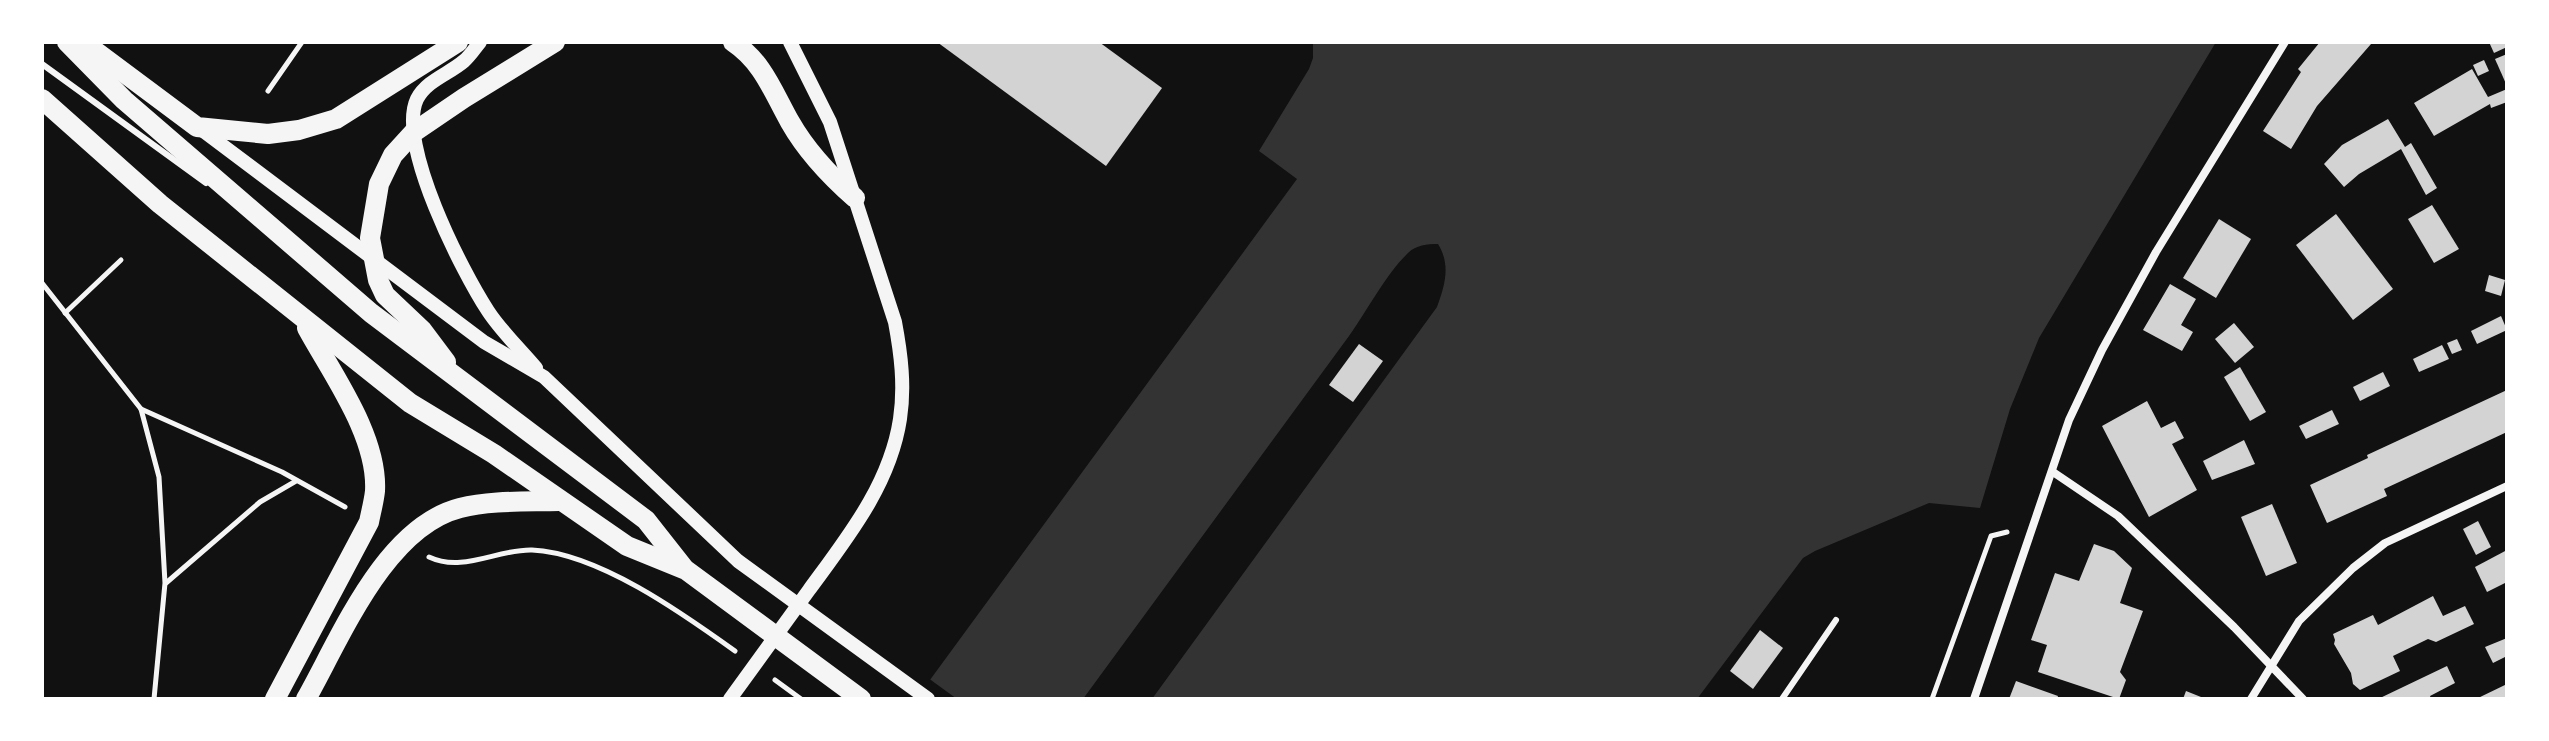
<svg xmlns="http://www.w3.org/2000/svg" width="2549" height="741" viewBox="0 0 2549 741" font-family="Montserrat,sans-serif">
<rect width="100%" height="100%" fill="#111"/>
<path fill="#333" d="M1313 42H2216L2039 338 2010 409 1980 508 1929 503 1815 551 1803 558 1697 699H1152L1437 307C1445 285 1451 265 1438 244 1427 244 1416 245 1408 253 1386 274 1367 311 1349 336L1083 699H916L1297 179 1259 151 1309 69 1313 58Z"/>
<polygon fill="#111" points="927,677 935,683 957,699 912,699"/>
<g fill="#d3d3d3">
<polygon points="937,42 1099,42 1162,88 1106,166"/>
<polygon points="2320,42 2368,42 2371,44 2317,106 2291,149 2263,131 2301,72 2298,69"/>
<polygon points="2489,42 2507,42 2507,47 2494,53"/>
<polygon points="2507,54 2507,86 2495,59"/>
<polygon points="2484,60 2489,71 2478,76 2473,65"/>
<polygon points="2472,69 2488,97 2507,89 2507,102 2491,108 2490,104 2434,136 2414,103"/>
<polygon points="2388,119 2405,147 2411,143 2437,188 2426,195 2401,149 2359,174 2344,187 2324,164 2342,145"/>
<polygon points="2432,205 2459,249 2434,263 2408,219"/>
<polygon points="2336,214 2393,289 2353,320 2296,245"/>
<polygon points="2219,219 2251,239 2216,298 2183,278"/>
<polygon points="2489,275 2505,280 2501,296 2485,291"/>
<polygon points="2170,284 2196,299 2181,325 2193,332 2182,351 2143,330"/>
<polygon points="2501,316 2507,330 2477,344 2471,331"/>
<polygon points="2234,323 2254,347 2235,363 2215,339"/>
<polygon points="2457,339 2462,350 2452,354 2447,343"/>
<polygon points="1359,344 1383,361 1353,402 1329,385"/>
<polygon points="2442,345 2449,359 2419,372 2413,359"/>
<polygon points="2240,367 2266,412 2250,421 2224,377"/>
<polygon points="2383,372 2390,386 2360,401 2353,387"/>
<polygon points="2507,390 2507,432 2384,489 2387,496 2327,523 2310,485 2368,458 2367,455"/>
<polygon points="2147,401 2161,428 2175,421 2184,438 2172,444 2197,490 2149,517 2102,426"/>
<polygon points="2332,410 2339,424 2306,439 2299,426"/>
<polygon points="2244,440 2255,464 2212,480 2203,461"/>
<polygon points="2272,504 2297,563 2266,576 2241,517"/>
<polygon points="2478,521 2491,547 2476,555 2463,529"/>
<polygon points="2094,544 2114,551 2132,568 2120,603 2143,611 2120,672 2126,680 2119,699 2038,672 2047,645 2031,640 2055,573 2079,581"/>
<polygon points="2507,550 2507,582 2487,592 2475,567"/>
<polygon points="2433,596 2443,616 2465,606 2474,624 2436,642 2428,639 2393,656 2400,671 2360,690 2353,684 2351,673 2334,644 2335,640 2333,634 2373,615 2378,625"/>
<polygon points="1760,630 1783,648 1753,689 1730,671"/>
<polygon points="2507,638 2507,656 2493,663 2485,647"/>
<polygon points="2447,666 2455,683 2430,696 2431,699 2378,699"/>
<polygon points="2016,681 2058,696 2057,699 2009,699"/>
<polygon points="2507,684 2507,699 2476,699"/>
<polygon points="2186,691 2206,699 2183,699"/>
</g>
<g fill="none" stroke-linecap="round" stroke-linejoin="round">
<g stroke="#f5f5f5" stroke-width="5">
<polyline points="268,91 302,42"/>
<polyline points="42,283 141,409 159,477 165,583 154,699"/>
<polyline points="65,313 121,260"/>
<polyline points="141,409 282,472 345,507"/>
<path d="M429 557C463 573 497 549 532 550 598 553 682 613 735 651"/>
<polyline points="166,583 260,502 296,481"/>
<polyline points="775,680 801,699"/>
<polyline points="1932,699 1991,536 2007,532"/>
</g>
<g stroke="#f5f5f5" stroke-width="6">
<polyline points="42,64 206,183"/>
<polyline points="1782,699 1836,620"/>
</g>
<g stroke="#f5f5f5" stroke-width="8">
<polyline points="2053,472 2118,516 2234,627 2303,699"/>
<polyline points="1974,699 2069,420 2102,350 2156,252 2285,42"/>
<polyline points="2251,699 2299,621 2353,568 2385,543 2507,486"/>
</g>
<g stroke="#f5f5f5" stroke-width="14">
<path d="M480 42C475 48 470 56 464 61 449 74 427 80 417 99 396 143 463 273 488 311 501 331 520 349 536 368"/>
<polyline points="198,127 484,342 544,377 738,561 928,699"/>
<path d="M730 699C756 663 783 626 809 590 847 538 890 485 900 419 905 386 901 354 895 322L830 122 790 42"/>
</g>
<g stroke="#f5f5f5" stroke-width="20">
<polyline points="67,42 124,100 371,313 646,520 683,567"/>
<polyline points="83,42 197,127 268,134 299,130 336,119 458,42"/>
<path d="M733 42C763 62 773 92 790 122 807 152 830 176 855 198"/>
<polyline points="42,99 160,204 410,403 494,454 627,546 686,570 861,699"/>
<polyline points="446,362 422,330 385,295 378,280 370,238 379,184 393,155 414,132 464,98 555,42"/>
<path d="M275 699 369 522C371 512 374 501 375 491 378 436 332 374 307 328"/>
<path d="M306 699C341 637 385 527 460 508 491 500 527 502 559 501"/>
</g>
</g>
<rect width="2549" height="741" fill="none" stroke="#ffffff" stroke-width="88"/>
</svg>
